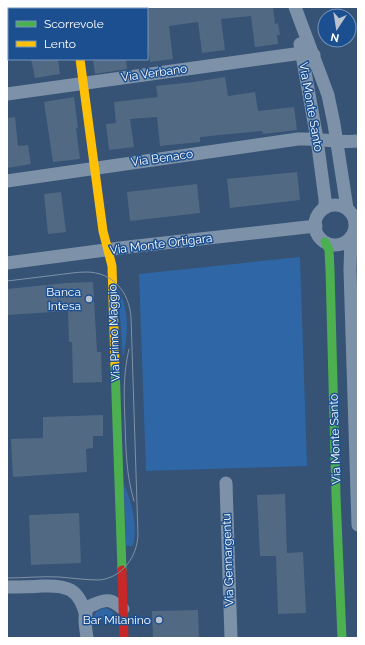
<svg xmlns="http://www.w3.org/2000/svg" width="365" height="645" viewBox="0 0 365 645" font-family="Raleway,sans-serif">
<rect width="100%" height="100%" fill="#365274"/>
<g fill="#2f66a5">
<polygon points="300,257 307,466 146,471 139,274"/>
<path d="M118 289C130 311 128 334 123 358Z"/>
<path d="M124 484C132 503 138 525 133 546H126Z"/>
<path d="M104 608C112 609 114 613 117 620L92 621 96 612Z"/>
</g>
<g fill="#526984">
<polygon points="147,7 273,7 275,24 278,23 280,35 277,35 278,44 255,47 251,16 221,19 225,50 202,53 198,22 169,26 173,59 150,62 147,42"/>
<polygon points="31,59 58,59 60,74 35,78"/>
<polygon points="93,59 126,59 127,69 95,74"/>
<polygon points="225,77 228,96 255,92 258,111 294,107 297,130 263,134 262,131 200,137 200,142 160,146 157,117 130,119 134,147 109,150 106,124 116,123 114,102 158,97 156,86 194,82"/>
<polygon points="74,97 78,128 76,128 80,159 53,162 44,102"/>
<polygon points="15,117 18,146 28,145 31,164 7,168 7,118"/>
<polygon points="297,172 300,200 230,208 227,179"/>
<polygon points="197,184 200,213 130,221 127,192"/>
<polygon points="61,192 66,232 48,234 44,194"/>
<polygon points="93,282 97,352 101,352 102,382 73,383 72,342 69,342 68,311 7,315 7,289 66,283"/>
<polygon points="103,415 103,436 93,436 93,448 86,449 87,472 13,477 11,439 43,438 43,417"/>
<polygon points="285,494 287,553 303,552 306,613 278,614 276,556 260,556 257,495"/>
<polygon points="79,513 81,563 31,565 29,515"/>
<polygon points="198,610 199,638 153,638 152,611"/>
</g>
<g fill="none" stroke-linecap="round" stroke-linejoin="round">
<g stroke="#7d92a8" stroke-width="13">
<polyline points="73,7 73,9"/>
<polyline points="295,7 328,95 334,124 347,208"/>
<polyline points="7,8 12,7"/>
<polyline points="300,44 317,139 325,199 325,208"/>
<polyline points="7,94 302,53 314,55"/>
<path d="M7 181 298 139C318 138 338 143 358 141"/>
<circle cx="335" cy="225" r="20"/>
<polyline points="351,237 350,270 358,525"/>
<polyline points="7,263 128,247 316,226"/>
<polyline points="226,483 231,638"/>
<path d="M7 587C19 587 30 587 42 586 67 585 79 588 86 616"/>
<path d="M87 638C86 629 83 617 87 609 89 606 92 605 95 604 108 598 112 600 123 609"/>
</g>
<g stroke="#4caf50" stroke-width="9">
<polyline points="325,242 329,250 330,270 336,496 342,638"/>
<polyline points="115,365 122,570"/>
</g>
<polyline stroke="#ffc107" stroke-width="9" points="80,59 103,231 112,266 115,365"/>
<polyline stroke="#c62828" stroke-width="9" points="122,570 124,638"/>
<g stroke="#7e92a7" stroke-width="1">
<path d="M7 281C23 279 40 277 56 275 66 274 76 272 86 272 113 272 129 292 131 317L138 535C137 557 122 578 99 580 86 580 72 578 59 577 42 576 24 578 7 578"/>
<path d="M129 349C123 374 124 397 125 422 126 450 126 474 134 501"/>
</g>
</g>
<g fill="#b9c2ce" stroke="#1b4f8f" stroke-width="1.5">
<circle cx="89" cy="299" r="4"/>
<circle cx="159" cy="620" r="4"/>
</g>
<g text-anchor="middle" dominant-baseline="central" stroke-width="3" stroke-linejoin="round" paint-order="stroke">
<g font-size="12" fill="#fff" stroke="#1b4f8f">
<text transform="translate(154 73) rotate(-8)">Via Verbano</text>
<text transform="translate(311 107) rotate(80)">Via Monte Santo</text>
<text transform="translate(162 158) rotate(-8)">Via Benaco</text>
<text transform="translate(161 244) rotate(-7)">Via Monte Ortigara</text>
<text transform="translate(114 333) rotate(-92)">Via Primo Maggio</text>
<text transform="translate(335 439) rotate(-92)">Via Monte Santo</text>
<text transform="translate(228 560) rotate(-92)">Via Gennargentu</text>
</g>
<g font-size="12" fill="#fff" stroke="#1b4f8f" text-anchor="end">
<text x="81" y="292">Banca<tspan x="81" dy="14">Intesa</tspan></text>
<text x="151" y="620">Bar Milanino</text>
</g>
</g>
<rect width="365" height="645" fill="none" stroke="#ffffff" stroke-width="16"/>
<rect x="8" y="8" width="140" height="52" fill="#1b4f8f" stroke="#7695bc"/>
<rect x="16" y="21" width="20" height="6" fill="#4caf50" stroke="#7695bc"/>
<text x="44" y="28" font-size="12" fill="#ffffff">Scorrevole</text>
<rect x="16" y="41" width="20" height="6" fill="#ffc107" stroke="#7695bc"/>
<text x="44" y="48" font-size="12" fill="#ffffff">Lento</text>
<g transform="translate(337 28) rotate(192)"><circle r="19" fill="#1b4f8f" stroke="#7695bc"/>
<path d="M0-3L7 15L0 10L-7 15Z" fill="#b9c2ce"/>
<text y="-6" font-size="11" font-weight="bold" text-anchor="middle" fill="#ffffff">N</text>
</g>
</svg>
